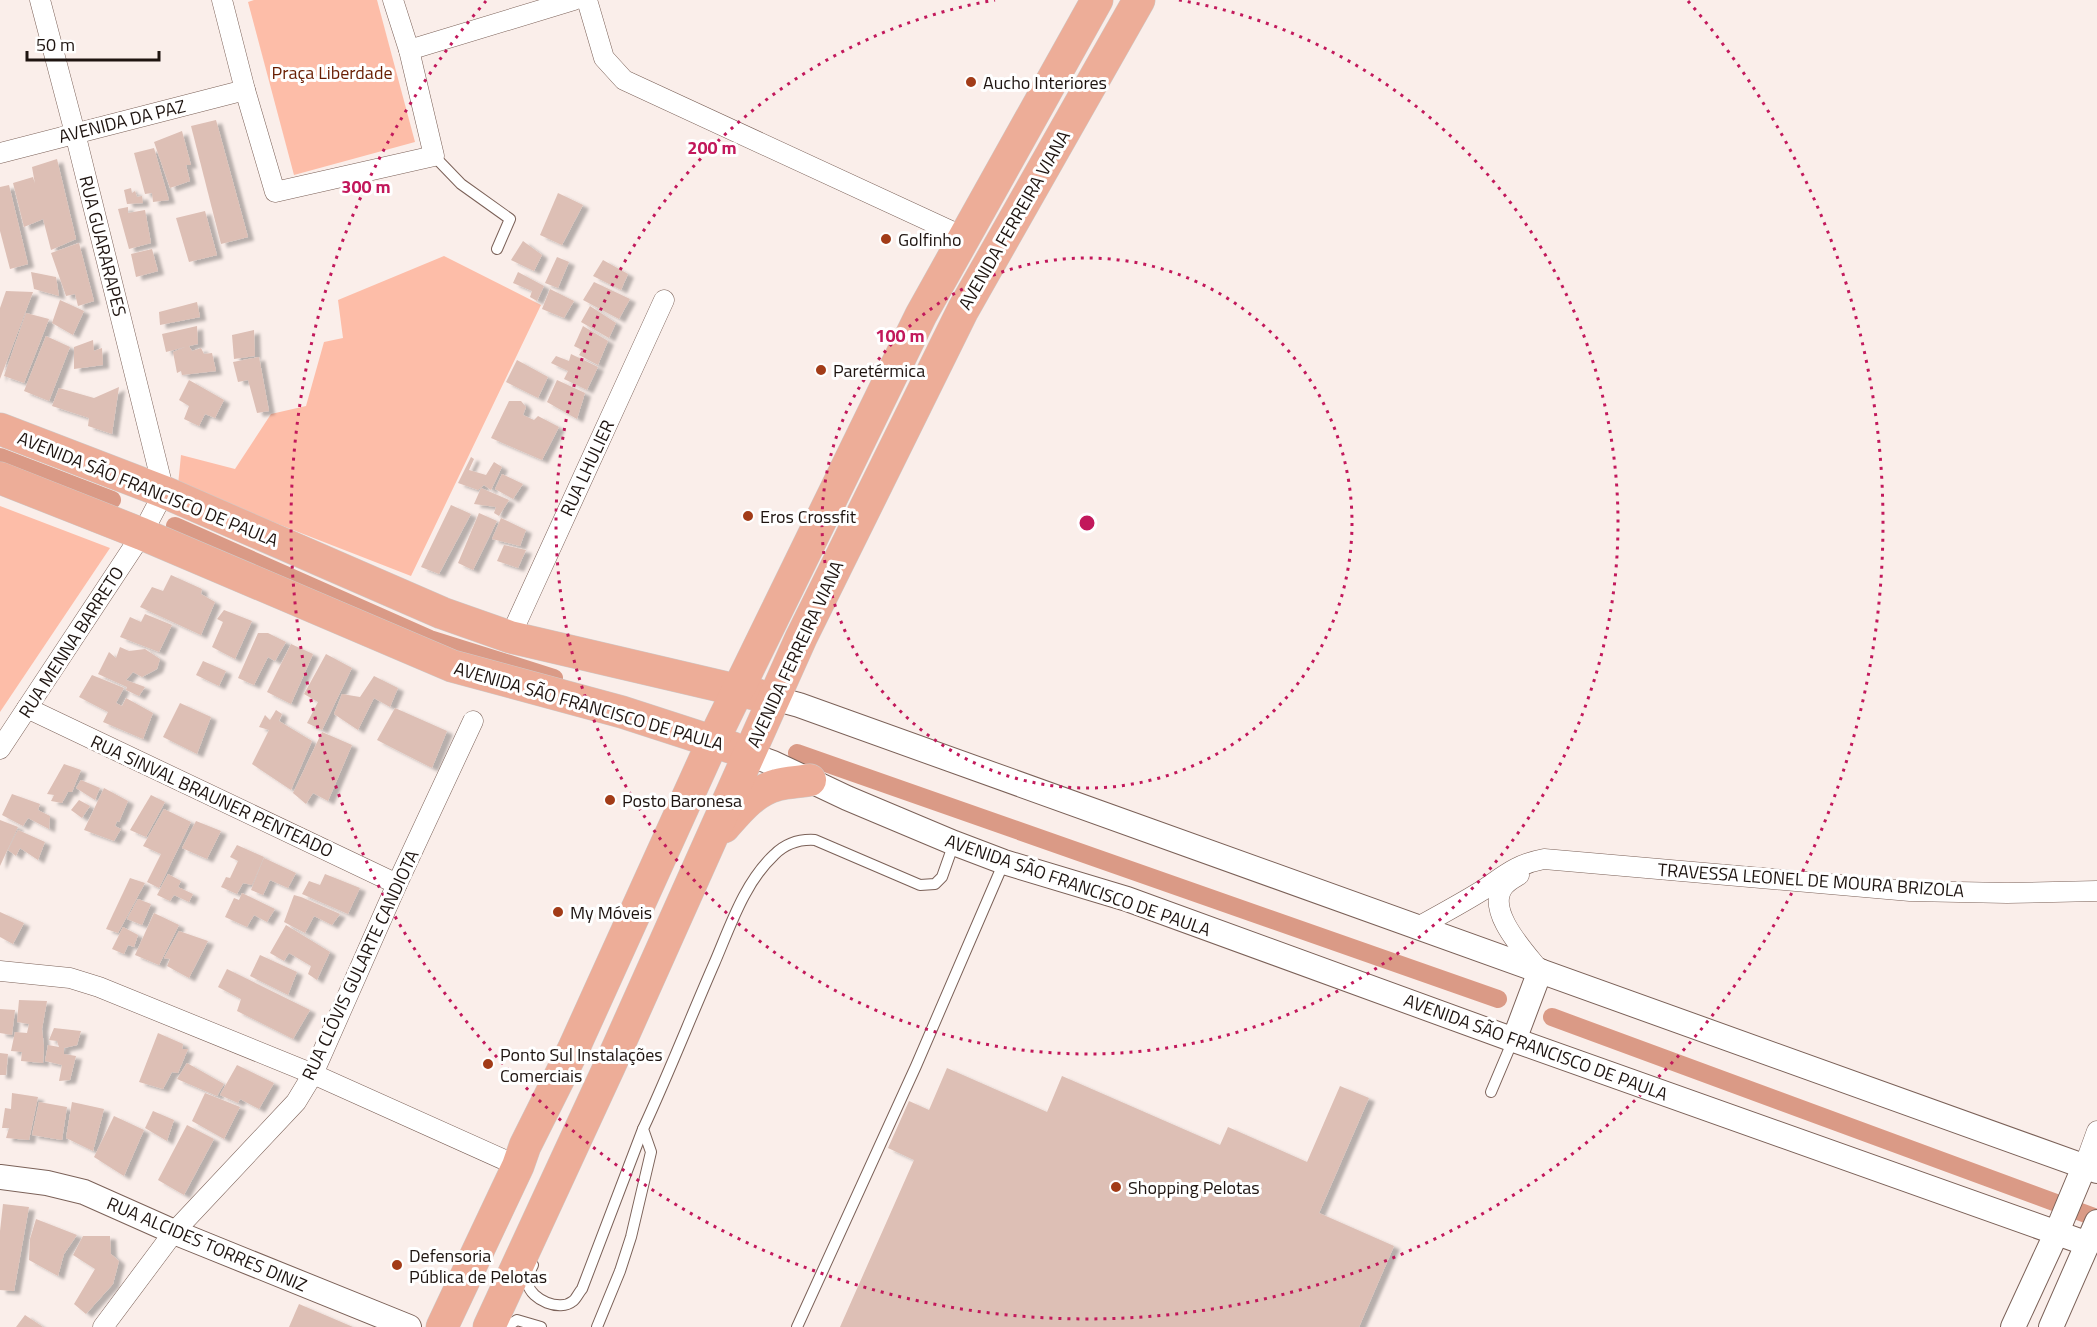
<svg xmlns="http://www.w3.org/2000/svg" width="2097" height="1327" viewBox="0 0 2097 1327" font-family="'Titillium Web',sans-serif">
<defs>
<filter id="shadow"><feDropShadow dx="6" dy="3.5" stdDeviation="1.5" flood-color="#0004"/></filter>
</defs>
<rect width="100%" height="100%" fill="#faeeea"/>
<g fill="#fdbda8">
<polygon points="254,0 377,0 415,142 294,175 248,2"/>
<polygon points="444,256 541,305 411,576 178,485 181,455 235,469 271,414 306,406 324,342 343,338 338,300"/>
<polygon points="0,506 110,548 0,712"/>
</g>
<g fill="none" stroke-linecap="round" stroke-linejoin="round">
<g stroke="#da9a86" stroke-width="18">
<polyline points="0,457 112,500"/>
<polyline points="175,526 430,639 554,678"/>
<polyline points="797,753 1498,999"/>
<polyline points="1552,1017 2097,1218"/>
</g>
</g>
<g fill="#ddbfb5" filter="url(#shadow)">
<polygon points="216,120 248,237 221,244 191,126"/>
<polygon points="182,131 191,165 186,165 190,181 170,188 154,142"/>
<polygon points="154,148 169,200 153,202 152,193 145,194 134,153"/>
<polygon points="57,159 76,239 51,250 43,219 24,227 13,183 33,177 35,184 32,167"/>
<polygon points="9,185 28,264 10,269 0,231 0,187"/>
<polygon points="131,188 132,193 135,191 137,197 142,196 143,203 127,204 124,190"/>
<polygon points="558,193 583,205 562,245 540,235"/>
<polygon points="128,207 128,213 145,210 151,243 129,249 118,209"/>
<polygon points="205,211 217,255 189,262 176,218"/>
<polygon points="523,241 542,255 534,271 511,260"/>
<polygon points="79,243 94,301 78,306 75,294 66,296 51,253"/>
<polygon points="152,249 158,271 136,277 131,254"/>
<polygon points="557,257 569,262 558,288 545,283"/>
<polygon points="603,260 628,274 621,290 593,276"/>
<polygon points="31,272 56,277 59,296 34,289"/>
<polygon points="518,272 544,286 537,301 530,297 532,291 513,283"/>
<polygon points="594,282 630,299 619,319 583,300"/>
<polygon points="550,289 574,301 564,318 542,309"/>
<polygon points="6,291 33,292 0,379 0,308"/>
<polygon points="60,300 84,311 73,335 52,323"/>
<polygon points="197,302 200,317 160,325 159,312"/>
<polygon points="590,306 616,323 609,338 581,322"/>
<polygon points="26,313 49,319 24,383 4,376"/>
<polygon points="197,326 198,344 189,346 192,351 201,348 204,354 212,353 216,371 182,375 181,371 177,373 173,352 185,347 166,352 162,334"/>
<polygon points="583,326 608,341 598,365 579,355 582,350 574,346"/>
<polygon points="254,330 255,356 234,359 232,335"/>
<polygon points="46,336 70,347 49,401 24,391"/>
<polygon points="93,340 94,351 102,348 103,365 74,369 74,347"/>
<polygon points="571,354 598,367 587,390 564,379 568,371 551,363 556,356 569,361"/>
<polygon points="259,357 269,411 257,413 248,380 238,382 233,362"/>
<polygon points="517,360 548,377 538,398 506,382"/>
<polygon points="189,380 224,400 215,418 205,414 199,426 184,419 189,406 179,400"/>
<polygon points="557,380 585,393 577,419 547,402"/>
<polygon points="119,387 112,434 88,426 89,418 52,406 59,388 94,398"/>
<polygon points="509,401 521,401 526,407 523,415 534,420 538,416 559,427 542,460 491,438"/>
<polygon points="471,457 474,459 469,470 486,475 494,462 502,467 491,490 484,485 478,490 458,483"/>
<polygon points="502,474 523,484 513,499 495,489"/>
<polygon points="481,488 509,500 499,516 494,513 496,507 474,504"/>
<polygon points="451,505 471,514 439,574 421,567"/>
<polygon points="479,513 497,521 473,570 458,563"/>
<polygon points="501,518 526,530 520,546 492,539"/>
<polygon points="504,545 526,550 518,568 497,561"/>
<polygon points="171,575 202,589 201,594 215,602 201,635 140,607 152,587 163,591"/>
<polygon points="224,610 252,621 235,659 212,647 223,622 217,619"/>
<polygon points="145,614 172,625 159,652 120,637 130,617 141,622"/>
<polygon points="258,633 268,633 286,642 275,661 268,657 254,685 238,678"/>
<polygon points="291,644 313,654 291,704 267,692"/>
<polygon points="120,647 129,651 145,649 160,659 157,669 142,677 133,672 126,680 145,687 139,696 126,690 127,687 98,674 109,652 116,658"/>
<polygon points="326,654 352,668 322,730 307,723 318,702 304,694"/>
<polygon points="203,661 226,671 219,686 196,675"/>
<polygon points="92,675 124,688 116,703 122,706 126,698 153,713 143,739 103,722 108,712 79,697"/>
<polygon points="374,676 398,688 390,707 374,698 358,730 334,714 342,694 360,697"/>
<polygon points="180,703 211,717 197,754 163,737"/>
<polygon points="395,708 447,731 432,768 377,740"/>
<polygon points="276,710 282,714 279,721 312,741 291,790 252,764 269,730 259,727 265,715 270,720"/>
<polygon points="322,732 352,745 328,801 313,793 306,804 293,793"/>
<polygon points="64,764 81,770 72,792 68,792 62,803 51,801 54,795 47,794"/>
<polygon points="81,780 100,788 95,800 76,788"/>
<polygon points="104,788 128,801 119,822 117,821 115,826 121,829 114,841 84,830"/>
<polygon points="12,794 40,804 38,810 50,816 49,829 28,818 23,826 2,815"/>
<polygon points="151,795 165,802 146,837 130,830"/>
<polygon points="79,800 90,806 82,818 71,810"/>
<polygon points="164,809 191,822 159,888 147,882 161,854 143,846"/>
<polygon points="0,820 18,827 0,866"/>
<polygon points="196,821 221,831 207,859 182,848"/>
<polygon points="18,830 45,842 38,860 20,848 16,856 8,850"/>
<polygon points="237,845 264,857 252,885 243,883 237,894 221,887 226,877 230,878 238,861 230,857"/>
<polygon points="264,858 296,873 288,888 270,880 263,895 251,890"/>
<polygon points="168,874 181,881 178,887 193,894 189,902 174,895 170,901 157,895"/>
<polygon points="325,874 360,888 348,914 302,894 309,881 320,885"/>
<polygon points="130,878 145,883 118,933 106,929"/>
<polygon points="242,893 275,909 267,922 254,915 247,927 225,917 234,898 239,900"/>
<polygon points="294,895 301,897 340,914 332,925 314,916 305,933 284,922"/>
<polygon points="138,899 151,904 142,925 127,919"/>
<polygon points="0,912 24,923 13,944 0,937"/>
<polygon points="154,913 179,925 159,965 135,955"/>
<polygon points="286,925 330,952 317,980 308,974 311,966 289,953 284,961 270,953"/>
<polygon points="123,927 138,935 134,947 128,945 124,954 112,949"/>
<polygon points="179,931 208,941 189,978 167,966 170,959 164,958"/>
<polygon points="260,955 297,972 288,995 250,976"/>
<polygon points="227,969 310,1010 293,1039 237,1011 241,999 218,987"/>
<polygon points="19,1000 47,1001 42,1029 44,1046 43,1063 21,1061 22,1052 11,1051 15,1032 27,1033 29,1024 17,1022"/>
<polygon points="0,1009 15,1010 12,1035 0,1033"/>
<polygon points="54,1028 81,1031 77,1045 64,1048 64,1054 76,1056 70,1080 59,1081 62,1065 45,1061 48,1045 59,1047 57,1041 49,1040"/>
<polygon points="158,1033 183,1044 182,1049 188,1049 178,1073 172,1072 163,1089 139,1082"/>
<polygon points="0,1053 8,1054 6,1075 0,1075"/>
<polygon points="187,1063 224,1084 217,1096 177,1079"/>
<polygon points="237,1065 274,1083 259,1109 240,1099 238,1103 220,1095"/>
<polygon points="947,1068 1047,1112 1062,1076 1220,1145 1228,1127 1307,1162 1340,1086 1369,1098 1319,1213 1394,1246 1359,1327 840,1327 914,1160 888,1148 909,1101 929,1110"/>
<polygon points="12,1093 38,1097 29,1140 6,1138 9,1128 2,1128 5,1108 11,1109"/>
<polygon points="205,1093 240,1107 224,1139 192,1121"/>
<polygon points="39,1102 67,1107 62,1140 32,1135"/>
<polygon points="72,1102 104,1109 93,1151 66,1138"/>
<polygon points="153,1111 174,1120 167,1141 145,1128"/>
<polygon points="114,1116 144,1130 124,1176 94,1157"/>
<polygon points="187,1125 214,1139 184,1195 158,1180"/>
<polygon points="3,1204 29,1207 14,1291 0,1290 0,1231"/>
<polygon points="36,1219 77,1235 64,1254 58,1276 29,1260 30,1239"/>
<polygon points="83,1236 110,1236 111,1254 119,1261 113,1284 86,1314 74,1304 95,1269 73,1255"/>
<polygon points="299,1304 353,1327 289,1327"/>
<polygon points="25,1315 43,1327 16,1327"/>
</g>
<g fill="none" stroke-linecap="round" stroke-linejoin="round">
<g stroke="#7b6158" stroke-width="12">
<g id="service">
<polyline points="434,156 461,184 510,219 497,249"/>
<polyline points="1491,1092 1513,1040"/>
<path d="M533 1265C530 1271 527 1277 528 1284 531 1300 560 1312 573 1301 576 1299 579 1292 582 1289L643 1129"/>
<polyline points="506,1327 517,1320 541,1327"/>
<path d="M597 1327 620 1271 631 1237 651 1152 643 1129C668 1075 690 1019 714 964 730 927 744 883 774 855 785 844 799 839 815 840L920 885 935 884 942 877 954 843"/>
<polyline points="797,1327 916,1066 1004,862"/>
</g>
</g>
<g stroke="#7b6158" stroke-width="21">
<g id="minor">
<polyline points="222,0 245,90 275,192 434,156 409,50 393,0"/>
<polyline points="587,0 604,58 624,80 964,237"/>
<polyline points="409,50 574,0"/>
<polyline points="0,153 245,90"/>
<polyline points="510,637 664,300"/>
<polyline points="27,708 397,884"/>
<polyline points="0,749 142,534 164,492 75,133 40,0"/>
<path d="M1519 875C1514 878 1508 881 1504 886 1484 910 1526 953 1540 971"/>
<path d="M1418 927C1440 915 1462 903 1483 890 1505 875 1517 864 1544 859L1910 891 2007 893 2097 891"/>
<polyline points="0,971 70,978 99,987 313,1074 518,1166"/>
<polyline points="2084,1167 2097,1131"/>
<polyline points="103,1327 174,1232 296,1102 313,1074 397,884 473,721"/>
</g>
</g>
<g stroke="#7b6158" stroke-width="26">
<g id="tertiary">
<polyline points="773,698 799,705 2097,1171"/>
<polyline points="748,754 773,763 847,798 954,843 1004,862 1127,899 1514,1040 2088,1244"/>
<polyline points="1514,1040 1540,971"/>
<polyline points="0,1177 47,1183 84,1192 174,1232 409,1327"/>
<polyline points="2013,1327 2056,1234 2084,1167"/>
<polyline points="2051,1327 2097,1222"/>
</g>
</g>
<g stroke="#cecbca" stroke-width="33">
<g id="primary">
<polyline points="0,429 164,492 442,613 510,637 758,695"/>
<polyline points="0,478 142,534 452,666 622,712 733,748"/>
<path d="M724 827C739 810 754 791 777 785 787 782 800 782 810 780"/>
<polyline points="442,1327 518,1166 525,1146 573,1050 713,741 921,315 1097,0"/>
<polyline points="489,1327 610,1065 801,638 963,310 1139,0"/>
</g>
</g>
<use href="#service" stroke="#fff" stroke-width="10"/>
<use href="#minor" stroke="#fff" stroke-width="20"/>
<use href="#tertiary" stroke="#fff" stroke-width="24"/>
<use href="#primary" stroke="#edad98" stroke-width="32"/>
</g>
<g fill="none" stroke="#c2185b" stroke-width="3" stroke-dasharray="3 6">
<circle cx="1087" cy="523" r="265"/>
<path d="M1179 0A531 531 0 1 1 995 0"/>
<path d="M1688 1A796 796 0 1 1 486 1"/>
</g>
<g fill="#a23b17" stroke="#fff" stroke-width="2">
<circle cx="971" cy="82" r="6"/>
<circle cx="886" cy="239" r="6"/>
<circle cx="821" cy="370" r="6"/>
<circle cx="748" cy="516" r="6"/>
<circle cx="610" cy="800" r="6"/>
<circle cx="558" cy="912" r="6"/>
<circle cx="488" cy="1064" r="6"/>
<circle cx="1116" cy="1187" r="6"/>
<circle cx="397" cy="1265" r="6"/>
</g>
<g text-anchor="middle" dominant-baseline="central" stroke-width="6" stroke-linejoin="round" paint-order="stroke">
<g font-size="18" fill="#681d01" stroke="#fff">
<text x="332" y="72">Praça Liberdade</text>
</g>
<g font-size="18" fill="#1e1410" stroke="#fff" text-anchor="start">
<text x="983" y="82">Aucho Interiores</text>
<text x="898" y="239">Golfinho</text>
<text x="833" y="370">Paretérmica</text>
<text x="760" y="516">Eros Crossfit</text>
<text x="622" y="800">Posto Baronesa</text>
<text x="570" y="912">My Móveis</text>
<text x="500" y="1054">Ponto Sul Instalações<tspan x="500" dy="21">Comerciais</tspan></text>
<text x="1128" y="1187">Shopping Pelotas</text>
<text x="409" y="1255">Defensoria<tspan x="409" dy="21">Pública de Pelotas</tspan></text>
</g>
<g font-size="18" fill="#1e1410" stroke="#fff">
<text transform="translate(122 121) rotate(-14)">AVENIDA DA PAZ</text>
<text transform="translate(1014 220) rotate(-60)">AVENIDA FERREIRA VIANA</text>
<text transform="translate(103 246) rotate(76)">RUA GUARARAPES</text>
<text transform="translate(587 468) rotate(-65)">RUA LHULIER</text>
<text transform="translate(148 489) rotate(22)">AVENIDA SÃO FRANCISCO DE PAULA</text>
<text transform="translate(71 642) rotate(-57)">RUA MENNA BARRETO</text>
<text transform="translate(795 654) rotate(-65)">AVENIDA FERREIRA VIANA</text>
<text transform="translate(589 706) rotate(16)">AVENIDA SÃO FRANCISCO DE PAULA</text>
<text transform="translate(212 796) rotate(25)">RUA SINVAL BRAUNER PENTEADO</text>
<text transform="translate(1811 880) rotate(4)">TRAVESSA LEONEL DE MOURA BRIZOLA</text>
<text transform="translate(1078 885) rotate(19)">AVENIDA SÃO FRANCISCO DE PAULA</text>
<text transform="translate(360 965) rotate(-65)">RUA CLÓVIS GULARTE CANDIOTA</text>
<text transform="translate(1536 1047) rotate(20)">AVENIDA SÃO FRANCISCO DE PAULA</text>
<text transform="translate(207 1244) rotate(23)">RUA ALCIDES TORRES DINIZ</text>
</g>
</g>
<circle cx="1087" cy="523" r="9" fill="#c2185b" stroke="#fff" stroke-width="3"/>
<g font-size="18" text-anchor="middle" font-weight="bold" fill="#c2185b" stroke="#fff" stroke-width="6" stroke-linejoin="round" paint-order="stroke">
<text x="712" y="154">200 m</text>
<text x="366" y="193">300 m</text>
<text x="900" y="342">100 m</text>
</g>
<path d="M27 51v9h132v-9" fill="none" stroke="#1e1410" stroke-width="3"/>
<text x="36" y="51" font-size="18" fill="#1e1410" stroke="#ffffff" stroke-width="4.5" paint-order="stroke">50 m</text>
</svg>
